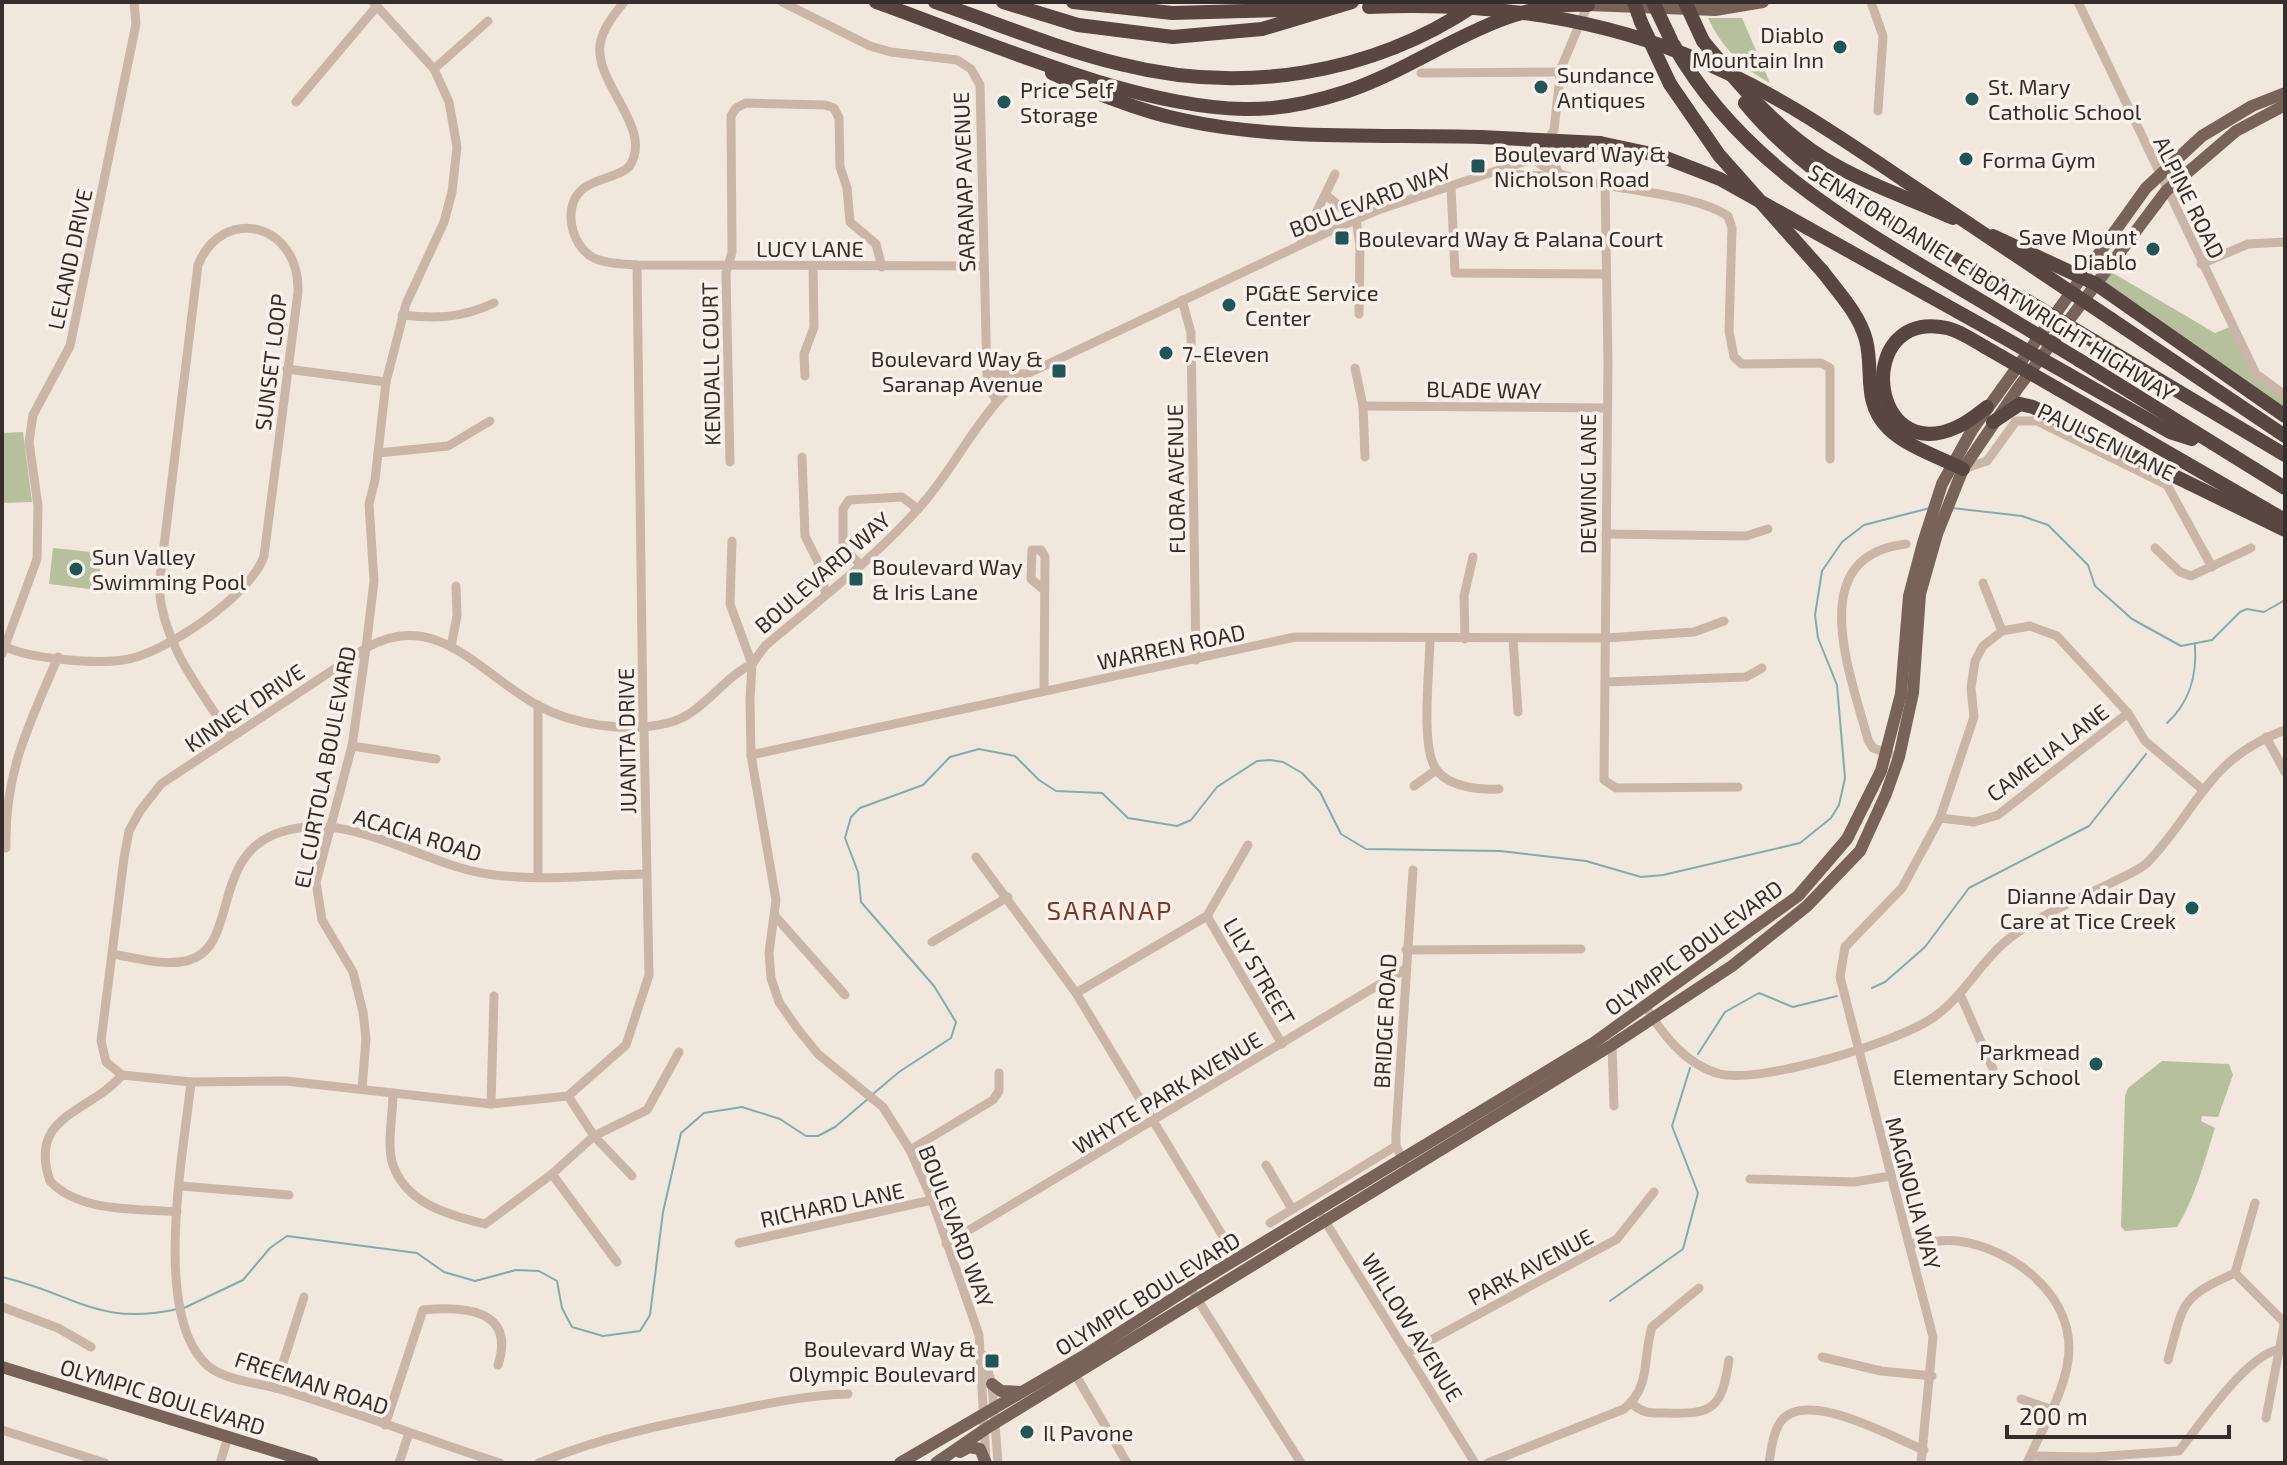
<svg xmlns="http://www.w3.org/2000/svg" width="2287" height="1465" viewBox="0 0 2287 1465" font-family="'Exo 2',sans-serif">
<rect width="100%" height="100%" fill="#f2e7dd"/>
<g fill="#b6c09d">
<path d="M1708 18H1742L1770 83C1743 69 1721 46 1708 18Z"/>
<polygon points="2106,269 2215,333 2232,326 2256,374 2285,395 2285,416 2096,284"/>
<polygon points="23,432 32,502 2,503 2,433"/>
<polygon points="53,548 102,553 98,590 49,584"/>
<path d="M2162 1061 2229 1064 2233 1075 2218 1117 2202 1116 2201 1121 2215 1128C2205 1159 2195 1199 2177 1227L2125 1231 2121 1227 2125 1096 2128 1088Z"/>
</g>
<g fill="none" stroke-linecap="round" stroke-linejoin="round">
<g stroke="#7daeae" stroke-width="2">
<polyline points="1952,508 2022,516 2048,525 2088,565 2095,586 2132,619 2181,646 2212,640 2240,612 2247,609 2264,612 2285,600"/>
<path d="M2167 723C2190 702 2197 676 2195 645"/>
<polyline points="1872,988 1885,982 1925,947 1969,888 2089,826 2146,754"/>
<polyline points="1698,1054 1725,1012 1759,993 1793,1007 1837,996"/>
<polyline points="873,1094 899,1072 951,1038 956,1022 934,986 861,902 858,872 845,838 851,817 860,808 923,785 950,757 979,749 1015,756 1039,780 1056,791 1102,793 1128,818 1177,826 1191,820 1217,787 1257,761 1270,760 1283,762 1302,773 1320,792 1341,834 1366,849 1500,851 1586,861 1641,877 1663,875 1800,843 1831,818 1839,805 1845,778 1837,685 1818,638 1815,615 1822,571 1842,542 1864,525 1930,508"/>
<path d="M2 1277C73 1293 97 1327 178 1309"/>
<polyline points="1610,1301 1683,1249 1698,1193 1672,1126 1690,1068"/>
<polyline points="184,1308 243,1280 270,1248 287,1236 417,1253 444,1272 475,1281 516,1270 539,1271 557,1281 562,1308 572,1327 603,1336 640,1331 650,1315 663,1212 681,1133 704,1113 742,1107 780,1119 806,1136 818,1136 835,1127 869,1098"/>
</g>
<g stroke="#cab6a9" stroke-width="9">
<path d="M624 2C614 15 603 27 600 45 595 85 655 129 629 167 616 178 597 178 584 188 561 205 571 247 594 258 606 264 624 264 637 265L983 266"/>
<polyline points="782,2 870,46 891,52 957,60 971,69 980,85 987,378 989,389 997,401"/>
<polyline points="1871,2 1883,36 1878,111"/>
<polyline points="2078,2 2256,374 2285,395"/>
<polyline points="434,69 488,21"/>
<polyline points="1421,73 1560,72"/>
<polyline points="296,102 377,6"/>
<polyline points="1551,137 1553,160 1560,176"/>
<path d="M1532 157C1562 192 1680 185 1728 216L1732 228 1729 331 1734 357 1742 364 1821 363 1830 368V459"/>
<polyline points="1502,174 1551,176"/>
<polyline points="1605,183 1608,362 1604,780 1616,788 1738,787"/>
<polyline points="1451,186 1455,273 1605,274"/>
<polyline points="1326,195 1356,220 1360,246 1359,314"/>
<polyline points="1301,244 1335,174"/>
<polyline points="2201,264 2248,244 2285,242"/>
<path d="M637 265 643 721 644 729 649 975 626 1045 568 1096 491 1104 286 1081 191 1082 122 1075 106 1062 101 1041 124 858 129 831 140 811 161 784 366 648C436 608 479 673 537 705 573 725 627 733 668 723 702 715 721 679 752 664L730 604 732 541"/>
<polyline points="1182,300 1191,333 1196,660"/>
<path d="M402 315C437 319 462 318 494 303"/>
<polyline points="1355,368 1363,406 1365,457"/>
<polyline points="287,369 386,382"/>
<polyline points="987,370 998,374 1027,374"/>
<polyline points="805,376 804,354 814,327 813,267"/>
<polyline points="1363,406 1605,408"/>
<polyline points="378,453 448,446 490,421"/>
<polyline points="802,457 805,536 818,562 826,595"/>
<polyline points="730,462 726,273 732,252 731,116 736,108 746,103 825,105 834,108 839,118 840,167 847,188 850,222 876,244 882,267"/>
<polyline points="1963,469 1987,461 2016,421 2037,421 2167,485 2212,567"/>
<polyline points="1606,534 1746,536 1768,529"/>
<polyline points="2155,548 2180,572 2191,576 2251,548"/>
<polyline points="860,564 843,548 843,509 849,500 902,497 918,509"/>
<polyline points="1983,583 2002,631"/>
<path d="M1430 638C1430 667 1420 747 1436 769 1448 787 1479 790 1499 789"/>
<polyline points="1465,639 1464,596 1473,557"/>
<polyline points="1513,639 1518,712"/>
<path d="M6 647C31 659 95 664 123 660 164 655 252 594 264 556L298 292C300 223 223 204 198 265L159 587C163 646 200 689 231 737"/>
<polyline points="451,647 457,616 456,586"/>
<polyline points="2,654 37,559 38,506 29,442 33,415 70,346 136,24 134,2"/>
<polyline points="1605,682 1746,677 1762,668"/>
<polyline points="1044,691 1045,557 1041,550 1032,550 1031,579 1044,590"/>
<polyline points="538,705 538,875"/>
<polyline points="2266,737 2285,772"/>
<polyline points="352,746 436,759"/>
<path d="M1890 754 1873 748 1868 740C1851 675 1802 556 1906 544"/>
<polyline points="751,755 1295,637 1606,638 1694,632 1724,621"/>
<polyline points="1414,786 1436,770"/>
<polyline points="1940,818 1974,822 1998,815 2128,713"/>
<path d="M6 848C4 772 29 725 58 657"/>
<polyline points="976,857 1076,993 1230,1248"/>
<polyline points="775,916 845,995"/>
<polyline points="1207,916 1282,1044"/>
<polyline points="932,942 1008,897"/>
<polyline points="1406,950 1581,949"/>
<path d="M113 954C136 958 163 966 186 961 241 949 208 855 281 832 354 810 420 864 488 874 539 882 595 875 646 874"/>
<polyline points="1076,993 1207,916 1248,845"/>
<polyline points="1960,994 1993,1069"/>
<path d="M1645 1006C1663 1035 1686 1065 1720 1074 1761 1084 1899 1042 1934 1017 1963 997 1979 964 2005 942 2035 917 2076 900 2111 883 2122 877 2139 871 2148 862 2199 808 2207 759 2285 730"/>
<polyline points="1612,1045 1614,1106"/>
<path d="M122 1075C90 1113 27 1115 50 1181 80 1213 136 1208 177 1212"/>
<path d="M191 1082C184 1150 153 1307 203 1361 219 1380 253 1382 276 1388 351 1410 425 1439 500 1463"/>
<polyline points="362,1089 366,1039 363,1012 353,972 322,920 316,882 352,746 366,648 374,581 369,504 375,480 386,382 406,304 444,222 452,192 457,147 449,102 434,69 373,2"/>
<path d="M393 1093C393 1114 387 1142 392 1162 404 1203 448 1215 485 1224L552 1174 594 1136 647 1110 679 1052"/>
<polyline points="568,1096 594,1136 632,1176"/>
<polyline points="491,1104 494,996"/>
<polyline points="910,1150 993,1100 999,1091 999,1073"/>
<polyline points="1404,1162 1396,1146 1396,1134 1413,870"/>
<polyline points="1266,1165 1292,1209"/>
<polyline points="552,1174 617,1262"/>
<polyline points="1750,1179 1854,1182 1891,1176"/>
<polyline points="181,1186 289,1195"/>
<polyline points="1323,1218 1475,1463"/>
<polyline points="1270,1223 1396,1146"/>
<polyline points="739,1243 932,1200"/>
<polyline points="946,1244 1405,969"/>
<path d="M1909 1244C1925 1242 1942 1239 1958 1241 2010 1248 2069 1291 2069 1348 2069 1386 2042 1428 2027 1463"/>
<polyline points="2235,1273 2255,1203"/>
<polyline points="2235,1273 2284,1322"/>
<polyline points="1194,1294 1301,1463"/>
<polyline points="2,1307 58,1328 91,1347"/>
<polyline points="1407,1353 1617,1239 1654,1192"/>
<polyline points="983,1355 992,1384 998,1463"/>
<polyline points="1822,1357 1881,1371 1932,1376"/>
<path d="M2168 1360C2184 1303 2179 1298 2235 1273"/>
<polyline points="1075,1374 1127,1463"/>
<polyline points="275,1388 304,1297"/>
<polyline points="2021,1399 2050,1409"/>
<path d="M1631 1403C1644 1414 1650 1413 1667 1413 1714 1415 1722 1407 1729 1360"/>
<polyline points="2266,1418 2285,1320"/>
<path d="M385 1425 423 1310C464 1306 516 1309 498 1365"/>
<polyline points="2,1430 105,1463"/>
<path d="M2030 1456 2093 1457 2179 1451C2199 1426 2252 1346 2285 1349"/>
<path d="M986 1460 979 1335 932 1200 910 1150 883 1107 818 1054 797 1028 779 1002 771 978 769 953 776 900 751 755 750 700 752 664 765 646C819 600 878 556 924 502 960 460 982 407 1027 374L1328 232 1378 210 1529 160 1544 147 1554 130 1561 68 1589 2"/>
<polyline points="220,1463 228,1437"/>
<polyline points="399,1463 409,1433"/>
<path d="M539 1463C601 1437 665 1424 731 1411 770 1403 808 1395 848 1394"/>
<path d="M1488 1463 1624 1409C1652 1386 1642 1358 1652 1327L1699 1288"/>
<path d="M1769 1463C1771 1451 1772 1437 1778 1426 1799 1383 1895 1439 1924 1450"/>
<polyline points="1921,1463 1933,1337 1840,977 1845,947 1902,888 1940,818 1974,717 1971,688 1975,661 1983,646 2002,631 2030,626 2057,636 2128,713 2145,741 2202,789"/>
</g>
<g stroke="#78635a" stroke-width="12">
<polyline points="1588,5 1715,10 1763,2"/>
<polyline points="2,1367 313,1463"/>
<polyline points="992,1384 1001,1391 1021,1392"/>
<polyline points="960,1452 969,1447 980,1449 986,1463"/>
<polyline points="900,1463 1082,1357 1197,1283 1592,1044 1798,896 1847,839 1881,771 1901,694 1909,596 1923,543 1942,484 1972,430 2146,188 2202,136 2252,106 2285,93"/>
<polyline points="936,1463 987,1428 1612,1045 1732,966 1807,906 1860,851 1886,794 1899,757 1913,693 1920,594 1937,534 1963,469 2018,388 2166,191 2236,131 2285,105"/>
</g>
<g stroke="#584640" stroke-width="14">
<path d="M876 2C983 40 1132 107 1244 109 1277 110 1314 102 1345 92 1429 64 1496 0 1588 5"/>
<path d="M935 2C996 23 1058 49 1120 64 1242 95 1371 75 1475 5"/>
<polyline points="1003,2 1078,25 1173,37"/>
<polyline points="1073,2 1172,13 1317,9"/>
<polyline points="1641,22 1670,84"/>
<path d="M1703 41C1739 84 1774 127 1823 158 1863 183 1909 198 1953 218"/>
<path d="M1673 44C1747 176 1882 240 2006 316"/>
<path d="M1052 73C1094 92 1138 111 1183 120 1279 141 1383 134 1481 137"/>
<path d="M1745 103C1816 190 1926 240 2021 297"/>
<polyline points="1600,143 1661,156 1720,179 1994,332"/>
<polyline points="1993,236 2096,284 2285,416"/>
<path d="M1823 272C1839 293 1859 314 1866 340 1874 371 1862 402 1888 428 1907 447 1939 457 1963 469"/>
<polyline points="2111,319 2285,436"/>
<polyline points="2094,341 2285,455"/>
<path d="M1985 347C1973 340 1960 331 1947 328 1853 308 1868 468 1957 427 1967 423 1978 414 1987 407"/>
<polyline points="2079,360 2285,488"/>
<polyline points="2068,374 2170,432 2192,439"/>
<polyline points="2058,389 2283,519"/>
<polyline points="1993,422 2020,404 2033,407 2285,530"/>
</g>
<g stroke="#584640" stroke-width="14">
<polyline points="1634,2 1641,22"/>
<polyline points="1653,2 1671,40"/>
<polyline points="1685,2 1703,41"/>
<path d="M1369 7C1478 2 1583 14 1684 54 1764 85 1834 133 1905 181 1973 227 2042 273 2111 319"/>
<polyline points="1173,37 1262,29 1352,2"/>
<polyline points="1670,84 1719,155 1823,272"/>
<polyline points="1481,137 1600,143"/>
<polyline points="2021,297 2094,341"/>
<polyline points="2006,316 2079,360"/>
<polyline points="1994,332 2068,374"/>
<polyline points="1985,347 2058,389"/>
</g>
</g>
<g fill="#1f5757" stroke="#f9f1ea" stroke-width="3">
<circle cx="1840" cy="47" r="8"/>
<circle cx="1541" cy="87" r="8"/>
<circle cx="1972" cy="99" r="8"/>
<circle cx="1004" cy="102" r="8"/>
<circle cx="1966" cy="159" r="8"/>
<rect x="1470" y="158" width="16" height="16" rx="4"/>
<rect x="1334" y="230" width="16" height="16" rx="4"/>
<circle cx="2153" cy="249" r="8"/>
<circle cx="1229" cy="305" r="8"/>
<circle cx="1166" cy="353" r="8"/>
<rect x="1051" y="363" width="16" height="16" rx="4"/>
<circle cx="76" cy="569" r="8"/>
<rect x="848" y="571" width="16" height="16" rx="4"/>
<circle cx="2192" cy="908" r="8"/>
<circle cx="2096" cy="1064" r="8"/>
<rect x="984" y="1353" width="16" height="16" rx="4"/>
<circle cx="1027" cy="1432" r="8"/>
</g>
<g text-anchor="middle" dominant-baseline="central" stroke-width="7" stroke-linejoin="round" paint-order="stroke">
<g font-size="22" fill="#372d29" stroke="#f9f1ea" text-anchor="start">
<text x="1824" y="34" text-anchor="end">Diablo<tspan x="1824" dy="25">Mountain Inn</tspan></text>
<text x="1557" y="74">Sundance<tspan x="1557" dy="25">Antiques</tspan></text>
<text x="1988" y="86">St. Mary<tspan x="1988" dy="25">Catholic School</tspan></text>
<text x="1020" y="89">Price Self<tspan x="1020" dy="25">Storage</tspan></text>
<text x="1494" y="153">Boulevard Way &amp;<tspan x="1494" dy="25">Nicholson Road</tspan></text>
<text x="1982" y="159">Forma Gym</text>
<text x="2137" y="236" text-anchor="end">Save Mount<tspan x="2137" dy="25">Diablo</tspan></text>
<text x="1358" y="238">Boulevard Way &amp; Palana Court</text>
<text x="1245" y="292">PG&amp;E Service<tspan x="1245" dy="25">Center</tspan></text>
<text x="1182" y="353">7-Eleven</text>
<text x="1043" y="358" text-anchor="end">Boulevard Way &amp;<tspan x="1043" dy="25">Saranap Avenue</tspan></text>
<text x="92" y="556">Sun Valley<tspan x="92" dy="25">Swimming Pool</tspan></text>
<text x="872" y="566">Boulevard Way<tspan x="872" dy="25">&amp; Iris Lane</tspan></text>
<text x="2176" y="895" text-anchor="end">Dianne Adair Day<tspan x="2176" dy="25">Care at Tice Creek</tspan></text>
<text x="2080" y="1051" text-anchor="end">Parkmead<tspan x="2080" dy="25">Elementary School</tspan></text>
<text x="976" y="1348" text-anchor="end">Boulevard Way &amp;<tspan x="976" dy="25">Olympic Boulevard</tspan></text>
<text x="1043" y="1432">Il Pavone</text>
</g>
<g font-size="22" fill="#372d29" stroke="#f9f1ea">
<text transform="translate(963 182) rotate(-92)">SARANAP AVENUE</text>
<text transform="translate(2190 197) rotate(64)">ALPINE ROAD</text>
<text transform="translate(1370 199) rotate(-21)">BOULEVARD WAY</text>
<text x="810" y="248">LUCY LANE</text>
<text transform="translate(69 259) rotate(-78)">LELAND DRIVE</text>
<text transform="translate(1992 282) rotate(32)">SENATOR DANIEL E BOATWRIGHT HIGHWAY</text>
<text transform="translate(270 362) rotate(-83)">SUNSET LOOP</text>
<text transform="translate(710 364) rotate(-91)">KENDALL COURT</text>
<text transform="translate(1484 389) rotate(1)">BLADE WAY</text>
<text transform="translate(2107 441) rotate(26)">PAULSEN LANE</text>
<text transform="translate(1175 479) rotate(-91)">FLORA AVENUE</text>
<text transform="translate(1587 484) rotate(-90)">DEWING LANE</text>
<text transform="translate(822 572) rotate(-41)">BOULEVARD WAY</text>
<text transform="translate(1171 646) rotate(-12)">WARREN ROAD</text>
<text transform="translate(244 707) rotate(-34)">KINNEY DRIVE</text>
<text transform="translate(626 741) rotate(-91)">JUANITA DRIVE</text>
<text transform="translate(2047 752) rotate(-37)">CAMELIA LANE</text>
<text transform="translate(324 767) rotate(-79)">EL CURTOLA BOULEVARD</text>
<text transform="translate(418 834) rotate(17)">ACACIA ROAD</text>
<text transform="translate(1693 947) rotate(-36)">OLYMPIC BOULEVARD</text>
<text transform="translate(1260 971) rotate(60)">LILY STREET</text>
<text transform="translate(1384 1021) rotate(-87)">BRIDGE ROAD</text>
<text transform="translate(1167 1092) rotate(-31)">WHYTE PARK AVENUE</text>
<text transform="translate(1914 1193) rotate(75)">MAGNOLIA WAY</text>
<text transform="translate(832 1204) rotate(-12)">RICHARD LANE</text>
<text transform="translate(957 1226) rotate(69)">BOULEVARD WAY</text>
<text transform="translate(1530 1266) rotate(-28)">PARK AVENUE</text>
<text transform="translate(1147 1293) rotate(-32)">OLYMPIC BOULEVARD</text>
<text transform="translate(1413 1327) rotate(58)">WILLOW AVENUE</text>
<text transform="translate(312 1382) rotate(18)">FREEMAN ROAD</text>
<text transform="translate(163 1396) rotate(17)">OLYMPIC BOULEVARD</text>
</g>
<g font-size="26" letter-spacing="2" fill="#843624" stroke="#f9f1ea">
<text x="1110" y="909">SARANAP</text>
</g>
</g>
<rect width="2287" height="1465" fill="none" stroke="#372d29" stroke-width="8"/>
<path d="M2007 1425v12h222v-12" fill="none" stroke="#372d29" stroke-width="4"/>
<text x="2019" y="1425" font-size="24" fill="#372d29" stroke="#f9f1ea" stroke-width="6" paint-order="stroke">200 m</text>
</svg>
